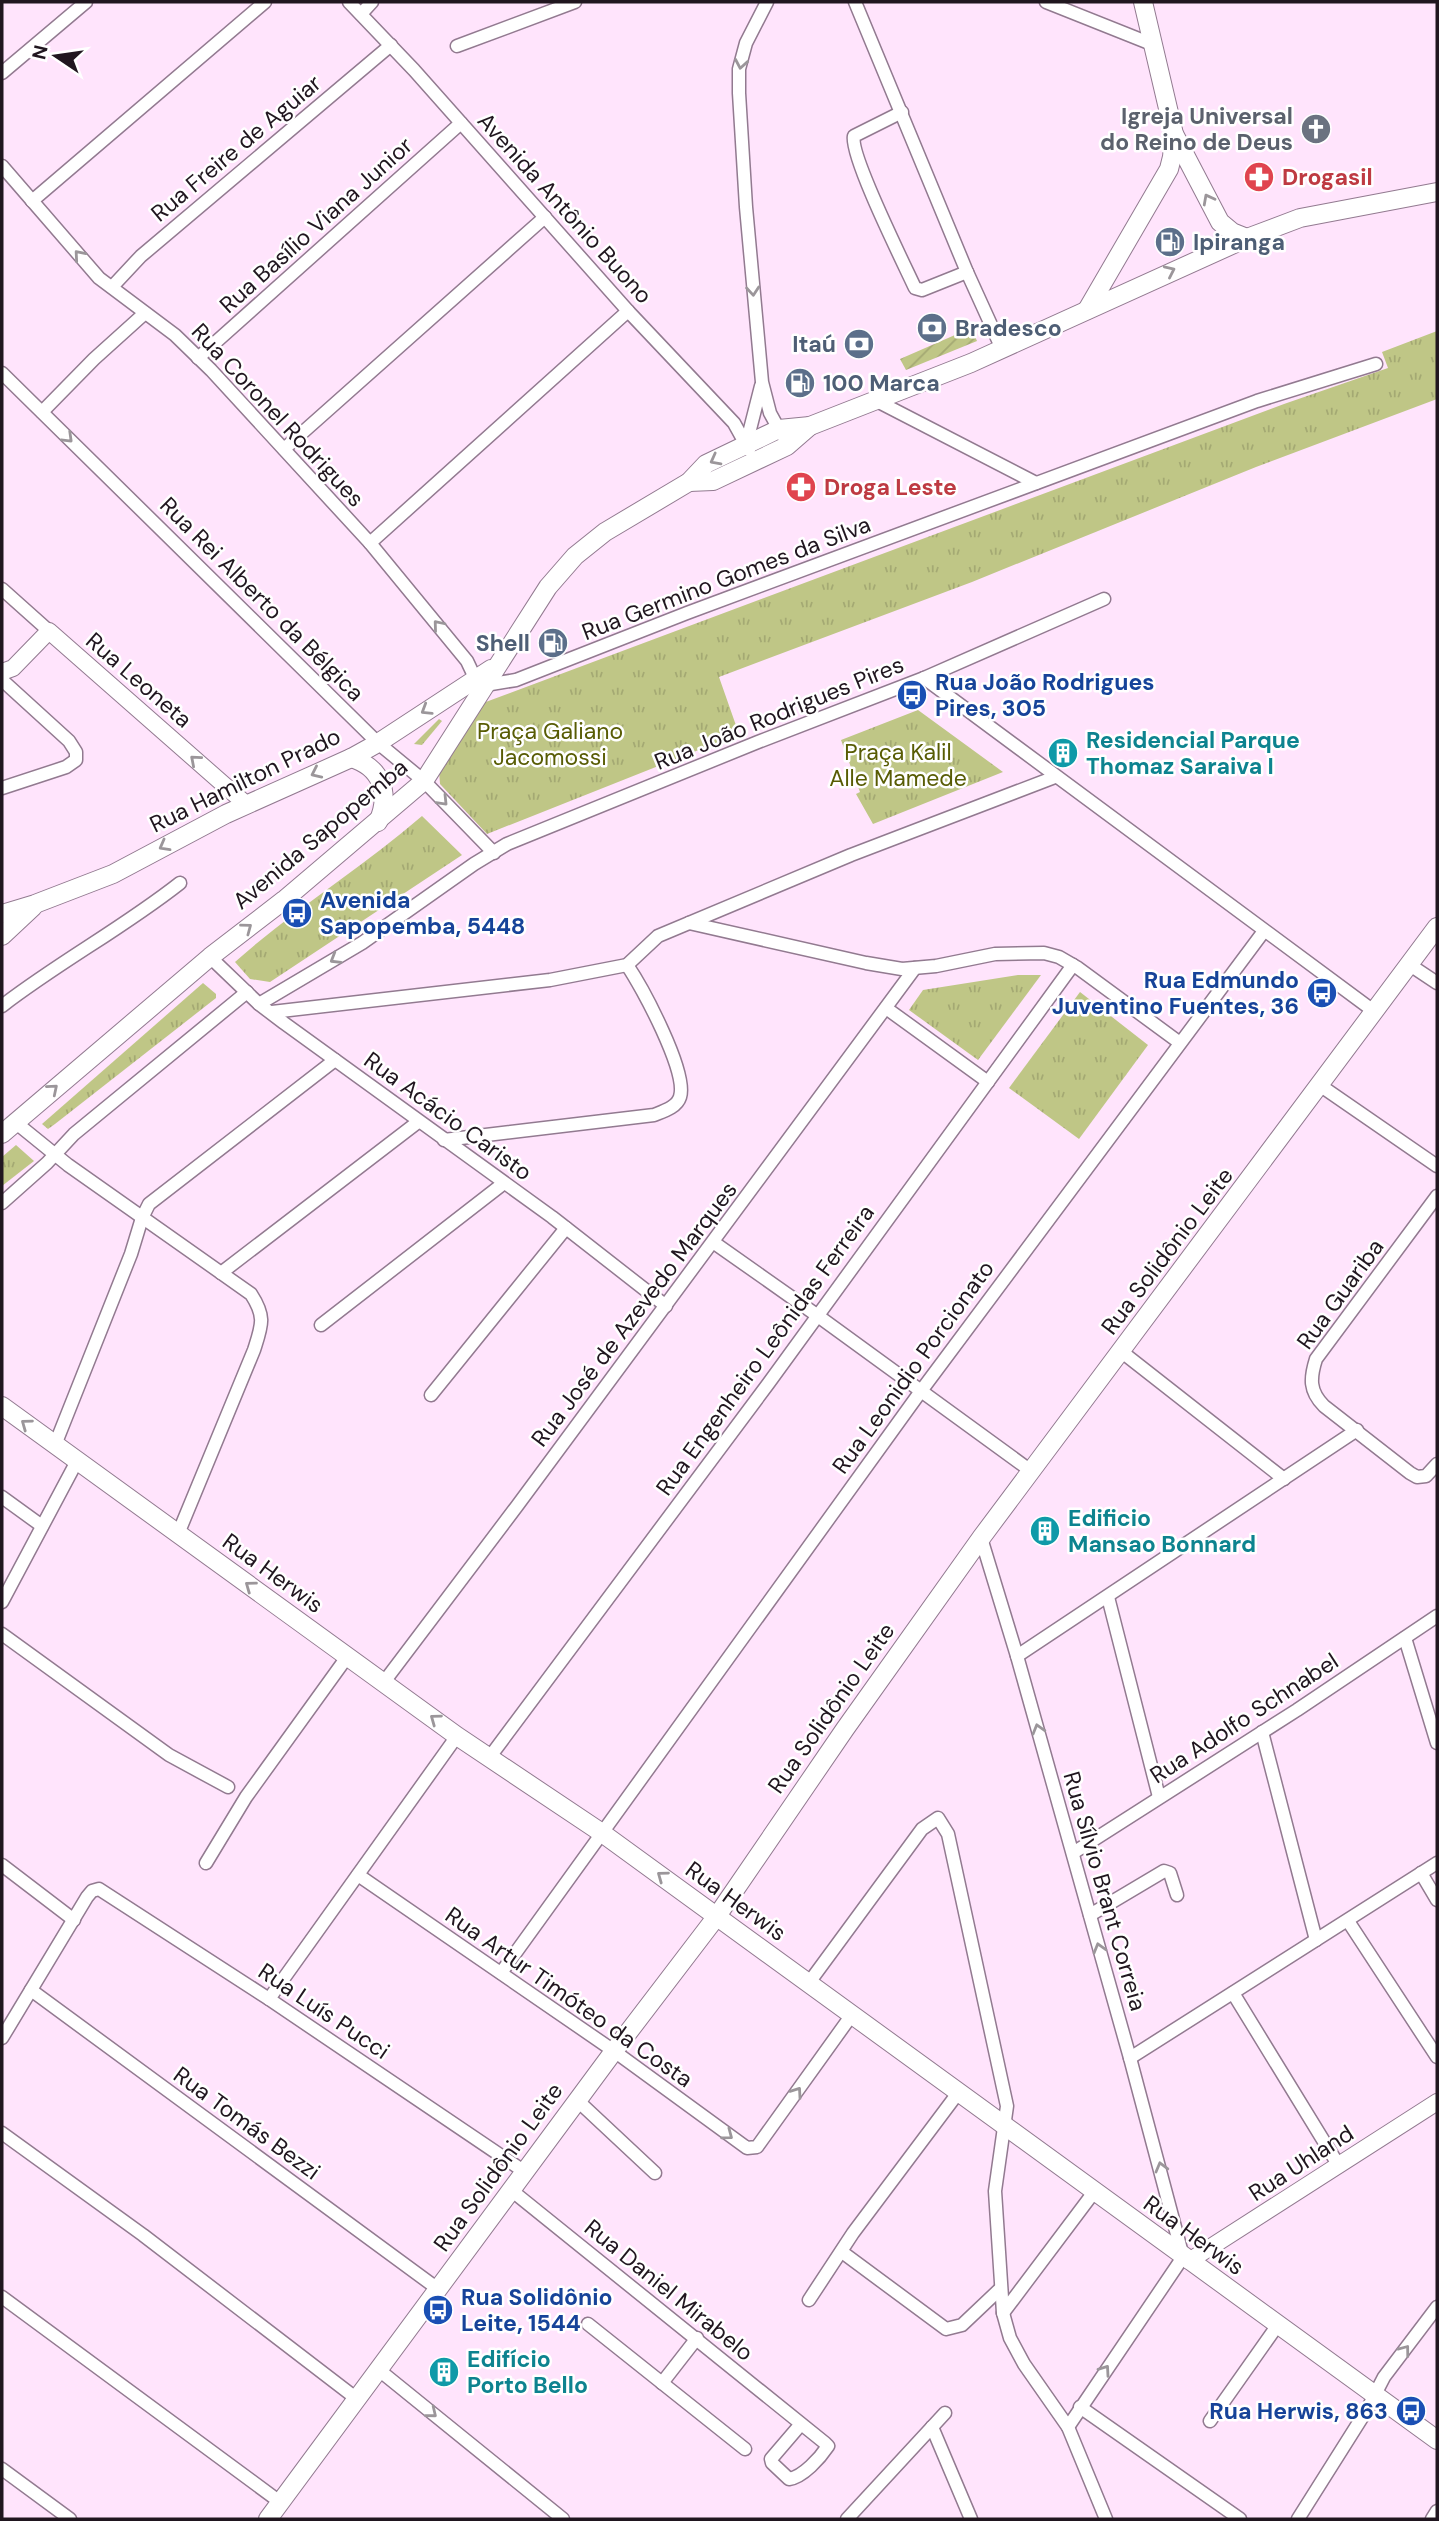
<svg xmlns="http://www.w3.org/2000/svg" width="1439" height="2521" viewBox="0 0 1439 2521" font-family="'DM Sans',sans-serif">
<defs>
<pattern id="park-tufts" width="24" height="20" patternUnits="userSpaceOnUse" patternTransform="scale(1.75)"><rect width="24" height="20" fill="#bfc686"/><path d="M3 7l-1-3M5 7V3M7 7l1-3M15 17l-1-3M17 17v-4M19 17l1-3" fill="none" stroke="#a4a973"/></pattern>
<pattern id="garden-furrows" width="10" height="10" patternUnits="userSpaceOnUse" patternTransform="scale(1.75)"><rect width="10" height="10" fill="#bfc686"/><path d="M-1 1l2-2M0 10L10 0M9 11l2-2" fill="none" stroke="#a4a973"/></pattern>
</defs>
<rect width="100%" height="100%" fill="#ffe4fc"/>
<g fill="url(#park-tufts)">
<polygon points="1437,331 1437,399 1256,467 972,582 719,677 739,734 487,834 440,784 439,771 483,703 1284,404 1388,368 1382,352"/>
<polygon points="918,710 1003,772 873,824 856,794 860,792 841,740"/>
<polygon points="439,719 442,721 422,745 414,744"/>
<path d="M422 816 462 855 270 982 250 979 235 962C294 909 362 868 422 816Z"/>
<polygon points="1018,975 1041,975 978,1060 909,1010 923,990"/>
<polygon points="203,983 216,994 216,998 55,1124 48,1129 42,1124"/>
<polygon points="1080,992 1148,1045 1079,1139 1009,1088"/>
<polygon points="16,1145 34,1161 2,1186 2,1157"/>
</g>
<polygon fill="url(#garden-furrows)" points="971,328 977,341 906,370 900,359"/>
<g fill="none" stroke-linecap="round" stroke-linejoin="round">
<g stroke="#927a90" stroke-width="15">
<g id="minor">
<polyline points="349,2 414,70 628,311 734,423 749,450"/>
<polyline points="767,2 746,43 739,69 739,93 746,207 762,382 770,413 782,435"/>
<polyline points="855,2 967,272 1002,349"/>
<polyline points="1046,2 1154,45"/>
<polyline points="361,14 372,2"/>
<polyline points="457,46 575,2"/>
<polyline points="2,73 86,2"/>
<path d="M902 112 854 136C849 154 904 264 915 288L922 290 967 272"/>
<polyline points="2,166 99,278 175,335 211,370 370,543 467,661 476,680"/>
<polyline points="32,201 265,2"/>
<polyline points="112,287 141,256 391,45"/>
<polyline points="198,358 461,123"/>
<polyline points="2,373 378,743 424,781 494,853"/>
<polyline points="875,400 1036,483"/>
<polyline points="42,412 94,359 145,313"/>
<polyline points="746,445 761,386"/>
<polyline points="284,449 545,217"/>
<polyline points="370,543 628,311"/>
<polyline points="2,589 49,631"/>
<polyline points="924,678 1375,1012"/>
<polyline points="2,680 69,741 76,752 76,760 66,767 2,788"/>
<polyline points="485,685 516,680 687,613 1257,401 1376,364"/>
<polyline points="689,923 866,963 902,969 936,966 995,954 1044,953 1059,957 1078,968 1180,1043"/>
<polyline points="210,957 259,1004 284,1023 552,1217 666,1306"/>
<polyline points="1410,965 1437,983"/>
<polyline points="259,1004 362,943 474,864 507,844 758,742 924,678 1104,599"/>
<path d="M2 1006C59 962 123 928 180 883"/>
<polyline points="886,1008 988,1082"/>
<polyline points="272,1012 550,980 627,965 658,936 851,855 1055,777"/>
<polyline points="1321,1086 1437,1166"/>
<path d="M15 1122 68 1165 251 1294C266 1317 262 1325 254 1350L178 1534"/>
<path d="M444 1140 654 1115C664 1111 677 1107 680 1097 688 1072 642 987 627 965"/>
<path d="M1437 1196 1316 1359C1310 1378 1309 1391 1324 1406L1410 1473 1417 1477 1426 1476 1437 1464"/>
<polyline points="2,1203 47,1163 74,1134 247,992"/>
<polyline points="713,1242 818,1316 1031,1471"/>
<polyline points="221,1273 418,1122"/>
<polyline points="321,1325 504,1183"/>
<polyline points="1122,1352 1284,1479"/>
<polyline points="431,1395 566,1228"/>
<polyline points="55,1445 131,1254 142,1218 149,1204 335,1060"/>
<polyline points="2,1497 42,1526"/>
<polyline points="981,1538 1017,1656 1130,2058 1183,2257 1068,2427"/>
<polyline points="1108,1597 1159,1797"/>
<polyline points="2,1602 77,1461"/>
<polyline points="2,1634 169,1755 228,1787"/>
<polyline points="1405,1638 1437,1743"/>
<polyline points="1017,1656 1357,1430"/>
<polyline points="384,1682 517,1506 915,968"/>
<polyline points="1262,1732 1316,1940"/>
<polyline points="489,1758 768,1384 1073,965"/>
<polyline points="1073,1853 1297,1710 1437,1616"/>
<polyline points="206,1863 246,1797 347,1657"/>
<polyline points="2,1865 74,1920"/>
<polyline points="1421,1873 1437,1900"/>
<polyline points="358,1875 614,2051 747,2148 757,2147 762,2140 851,2016"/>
<polyline points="1090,1915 1164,1871 1170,1873 1177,1895"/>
<polyline points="1348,1921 1437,2057"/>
<polyline points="501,1973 921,1391 1264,931"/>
<polyline points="808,1984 922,1829 938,1818 948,1834 1007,2106 995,2191 1003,2313 1010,2338 1024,2364 1068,2427 1106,2519"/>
<polyline points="31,1990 438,2289"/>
<polyline points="1233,1993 1339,2166"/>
<polyline points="269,1999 457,1736"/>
<polyline points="2,2038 87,1897 92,1891 99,1889 269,1999 525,2172"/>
<polyline points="1130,2058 1437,1863"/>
<polyline points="578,2101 655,2173"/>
<polyline points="2,2133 143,2235 357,2399"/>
<path d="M511 2190 825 2443 828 2446C820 2458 803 2477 789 2479L772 2463 771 2459 801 2424"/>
<polyline points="842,2252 946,2329 962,2325 1000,2289"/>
<polyline points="2,2297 280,2502"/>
<polyline points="809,2300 853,2233 958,2093"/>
<polyline points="1003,2313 1094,2192"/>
<polyline points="588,2324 745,2449"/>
<polyline points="379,2370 563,2519"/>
<polyline points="662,2383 697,2338"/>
<polyline points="1080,2407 1240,2519"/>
<polyline points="1210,2421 1277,2326"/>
<polyline points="932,2427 971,2519"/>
<polyline points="2,2469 70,2519"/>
<polyline points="847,2519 945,2413"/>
<polyline points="1298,2519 1368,2408 1384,2377 1437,2307"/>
<polyline points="1432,2519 1437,2511"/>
</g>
</g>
<g stroke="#927a90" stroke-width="18">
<g id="tertiary">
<polyline points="2,672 13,668 49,631 247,805"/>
<polyline points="1189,2261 1437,2102"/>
</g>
</g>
<g stroke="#927a90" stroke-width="20">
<g id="secondary">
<polyline points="1143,2 1174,134 1220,222 1232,232 1247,238"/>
<polyline points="1087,310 1169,169 1172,157 1174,134"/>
<polyline points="689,482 713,481 787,446 810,426"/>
<path d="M351 758C381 767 391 793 378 822"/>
<polyline points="2,914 35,904 113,874 226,814 351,758 378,743 491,669"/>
<polyline points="2,936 33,907"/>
<polyline points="2,1134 210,957 284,900 424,781 548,587 575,556 605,532 689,482 706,464 779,429 810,426 971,363 1247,238 1300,218 1437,192"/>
<polyline points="2,1406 457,1736 602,1833 1437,2440"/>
<polyline points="268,2519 614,2051 717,1916 845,1729 981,1538 1437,927"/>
</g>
</g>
<use href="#minor" stroke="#fff" stroke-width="12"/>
<use href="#tertiary" stroke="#fff" stroke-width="16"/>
<use href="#secondary" stroke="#fff" stroke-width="18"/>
</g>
<defs><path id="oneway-chevron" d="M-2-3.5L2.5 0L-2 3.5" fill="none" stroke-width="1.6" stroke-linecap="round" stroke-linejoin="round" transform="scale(1.75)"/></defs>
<g stroke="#9b969a">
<use href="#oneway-chevron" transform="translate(741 64) rotate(100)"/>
<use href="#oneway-chevron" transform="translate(1208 199) rotate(-118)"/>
<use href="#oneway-chevron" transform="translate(79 255) rotate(-131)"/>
<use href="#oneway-chevron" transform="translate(1170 271) rotate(-25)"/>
<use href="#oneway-chevron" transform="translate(753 291) rotate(85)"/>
<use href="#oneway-chevron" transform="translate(68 438) rotate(44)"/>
<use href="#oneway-chevron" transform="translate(715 460) rotate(152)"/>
<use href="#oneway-chevron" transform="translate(438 625) rotate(-130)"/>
<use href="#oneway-chevron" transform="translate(426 710) rotate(148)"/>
<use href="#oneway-chevron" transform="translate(195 760) rotate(-139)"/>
<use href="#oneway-chevron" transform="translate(316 773) rotate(155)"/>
<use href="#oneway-chevron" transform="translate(443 801) rotate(46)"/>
<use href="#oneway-chevron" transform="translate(164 846) rotate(151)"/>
<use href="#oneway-chevron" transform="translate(247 928) rotate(-37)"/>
<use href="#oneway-chevron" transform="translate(335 959) rotate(149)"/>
<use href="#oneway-chevron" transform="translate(53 1089) rotate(-40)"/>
<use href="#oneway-chevron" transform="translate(26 1424) rotate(-144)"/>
<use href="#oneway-chevron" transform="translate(250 1586) rotate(-144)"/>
<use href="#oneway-chevron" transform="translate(435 1719) rotate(-144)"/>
<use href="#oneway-chevron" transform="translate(1038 1729) rotate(-106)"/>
<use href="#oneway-chevron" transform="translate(662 1876) rotate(-144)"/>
<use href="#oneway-chevron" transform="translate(1099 1948) rotate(-106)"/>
<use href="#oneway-chevron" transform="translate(797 2092) rotate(-55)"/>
<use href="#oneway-chevron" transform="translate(728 2135) rotate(37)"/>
<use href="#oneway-chevron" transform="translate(1161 2167) rotate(-105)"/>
<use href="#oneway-chevron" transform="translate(1405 2350) rotate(-53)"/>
<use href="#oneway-chevron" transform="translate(1105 2370) rotate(-55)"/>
<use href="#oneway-chevron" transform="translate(432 2413) rotate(39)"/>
</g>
<defs>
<g id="church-disc" transform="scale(1.575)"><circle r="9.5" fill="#6b7280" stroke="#fff"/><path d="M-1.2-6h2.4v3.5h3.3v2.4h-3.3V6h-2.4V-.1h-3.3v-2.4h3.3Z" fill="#fff"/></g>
<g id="pharmacy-disc" transform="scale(1.575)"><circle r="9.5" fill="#e0444e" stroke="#fff"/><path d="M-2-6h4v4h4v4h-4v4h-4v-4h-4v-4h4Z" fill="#fff"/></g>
<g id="fuel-disc" transform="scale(1.575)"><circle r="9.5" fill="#5c6f8a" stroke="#fff"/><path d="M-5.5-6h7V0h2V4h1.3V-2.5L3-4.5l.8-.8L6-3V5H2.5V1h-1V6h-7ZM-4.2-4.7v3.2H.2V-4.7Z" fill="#fff"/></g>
<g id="bank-disc" transform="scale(1.575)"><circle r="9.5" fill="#5c6f8a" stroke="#fff"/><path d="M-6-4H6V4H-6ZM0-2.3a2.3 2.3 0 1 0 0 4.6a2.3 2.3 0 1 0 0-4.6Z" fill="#fff"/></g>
<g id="bus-disc" transform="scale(1.575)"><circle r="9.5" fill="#1a4fb4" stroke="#fff"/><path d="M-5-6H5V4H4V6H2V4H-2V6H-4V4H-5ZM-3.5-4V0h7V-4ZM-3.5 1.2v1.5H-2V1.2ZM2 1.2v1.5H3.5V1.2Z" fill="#fff"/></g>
<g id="building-disc" transform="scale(1.575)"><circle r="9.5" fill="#0f9aa8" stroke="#fff"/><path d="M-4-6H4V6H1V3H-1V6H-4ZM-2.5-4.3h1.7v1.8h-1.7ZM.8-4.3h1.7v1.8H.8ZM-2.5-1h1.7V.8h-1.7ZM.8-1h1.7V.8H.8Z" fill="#fff"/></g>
</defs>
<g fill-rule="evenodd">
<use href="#church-disc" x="1316" y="129"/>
<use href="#pharmacy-disc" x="1259" y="177"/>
<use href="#fuel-disc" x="1170" y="242"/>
<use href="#bank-disc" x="932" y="328"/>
<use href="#bank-disc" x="859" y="344"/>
<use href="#fuel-disc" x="800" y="383"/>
<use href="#pharmacy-disc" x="801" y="487"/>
<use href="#fuel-disc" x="553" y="643"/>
<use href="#bus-disc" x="912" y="695"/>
<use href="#building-disc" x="1063" y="753"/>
<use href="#bus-disc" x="297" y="913"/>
<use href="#bus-disc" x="1322" y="993"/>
<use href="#building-disc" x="1045" y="1531"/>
<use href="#bus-disc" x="438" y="2310"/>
<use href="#building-disc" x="444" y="2372"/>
<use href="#bus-disc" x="1411" y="2411"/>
</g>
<g text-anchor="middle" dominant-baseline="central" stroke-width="5" stroke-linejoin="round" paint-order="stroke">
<g font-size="23" font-weight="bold" fill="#5b616d" stroke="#fff" text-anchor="end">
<text x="1293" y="116">Igreja Universal<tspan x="1293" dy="26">do Reino de Deus</tspan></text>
</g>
<g font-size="23" fill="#20161f" stroke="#fff">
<text transform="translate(236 148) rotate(-40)">Rua Freire de Aguiar</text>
<text transform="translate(565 208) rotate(48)">Avenida Antônio Buono</text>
<text transform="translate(316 225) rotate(-42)">Rua Basílio Viana Junior</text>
<text transform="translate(278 415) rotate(47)">Rua Coronel Rodrigues</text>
<text transform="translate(726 578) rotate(-21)">Rua Germino Gomes da Silva</text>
<text transform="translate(262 599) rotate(45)">Rua Rei Alberto da Bélgica</text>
<text transform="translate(139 680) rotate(41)">Rua Leoneta</text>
<text transform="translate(779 713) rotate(-22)">Rua João Rodrigues Pires</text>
<text transform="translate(245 780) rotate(-26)">Rua Hamilton Prado</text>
<text transform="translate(320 834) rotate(-40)">Avenida Sapopemba</text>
<text transform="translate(448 1116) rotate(36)">Rua Acácio Caristo</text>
<text transform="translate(1167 1251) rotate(-53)">Rua Solidônio Leite</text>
<text transform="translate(1340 1294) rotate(-54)">Rua Guariba</text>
<text transform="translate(634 1314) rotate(-53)">Rua José de Azevedo Marques</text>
<text transform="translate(765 1350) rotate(-54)">Rua Engenheiro Leônidas Ferreira</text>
<text transform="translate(913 1367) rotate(-54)">Rua Leonidio Porcionato</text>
<text transform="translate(273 1573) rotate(36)">Rua Herwis</text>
<text transform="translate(831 1708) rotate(-55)">Rua Solidônio Leite</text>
<text transform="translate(1244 1718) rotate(-33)">Rua Adolfo Schnabel</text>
<text transform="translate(1105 1891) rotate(74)">Rua Sílvio Brant Correia</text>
<text transform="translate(736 1901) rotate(36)">Rua Herwis</text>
<text transform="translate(569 1997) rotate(35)">Rua Artur Timóteo da Costa</text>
<text transform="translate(324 2011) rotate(34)">Rua Luís Pucci</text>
<text transform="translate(247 2123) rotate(36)">Rua Tomás Bezzi</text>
<text transform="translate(1301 2163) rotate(-33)">Rua Uhland</text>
<text transform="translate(498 2167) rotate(-54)">Rua Solidônio Leite</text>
<text transform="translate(1194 2235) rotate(36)">Rua Herwis</text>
<text transform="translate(669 2290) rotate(39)">Rua Daniel Mirabelo</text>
</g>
<g font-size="23" font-weight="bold" fill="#be3a42" stroke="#fff" text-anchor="start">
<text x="1282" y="177">Drogasil</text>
<text x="824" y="487">Droga Leste</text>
</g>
<g font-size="23" font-weight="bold" fill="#4e5e75" stroke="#fff" text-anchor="start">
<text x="1193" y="242">Ipiranga</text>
<text x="955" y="328">Bradesco</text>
<text x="836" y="344" text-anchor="end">Itaú</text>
<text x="823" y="383">100 Marca</text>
<text x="530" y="643" text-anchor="end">Shell</text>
</g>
<g font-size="23" font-weight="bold" fill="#164399" stroke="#fff" text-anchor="start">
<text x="935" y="682">Rua João Rodrigues<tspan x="935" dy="26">Pires, 305</tspan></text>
<text x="320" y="900">Avenida<tspan x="320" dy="26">Sapopemba, 5448</tspan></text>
<text x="1299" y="980" text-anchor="end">Rua Edmundo<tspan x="1299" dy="26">Juventino Fuentes, 36</tspan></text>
<text x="461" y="2297">Rua Solidônio<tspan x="461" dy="26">Leite, 1544</tspan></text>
<text x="1388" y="2411" text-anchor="end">Rua Herwis, 863</text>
</g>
<g font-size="23" fill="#585c04" stroke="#fff">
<text x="550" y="731">Praça Galiano<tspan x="550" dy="26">Jacomossi</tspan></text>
<text x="898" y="752">Praça Kalil<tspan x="898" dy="26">Alle Mamede</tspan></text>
</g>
<g font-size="23" font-weight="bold" fill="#0d838f" stroke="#fff" text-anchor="start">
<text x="1086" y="740">Residencial Parque<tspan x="1086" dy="26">Thomaz Saraiva I</tspan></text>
<text x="1068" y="1518">Edificio<tspan x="1068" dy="26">Mansao Bonnard</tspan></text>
<text x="467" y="2359">Edifício<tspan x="467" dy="26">Porto Bello</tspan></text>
</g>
</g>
<rect width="1439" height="2521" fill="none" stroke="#20161f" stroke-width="7"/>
<g transform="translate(56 56) rotate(283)" stroke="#ffffff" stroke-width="5" paint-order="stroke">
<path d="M0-5L12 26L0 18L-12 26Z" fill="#20161f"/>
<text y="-10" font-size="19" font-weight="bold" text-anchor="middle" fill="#20161f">N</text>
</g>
</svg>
